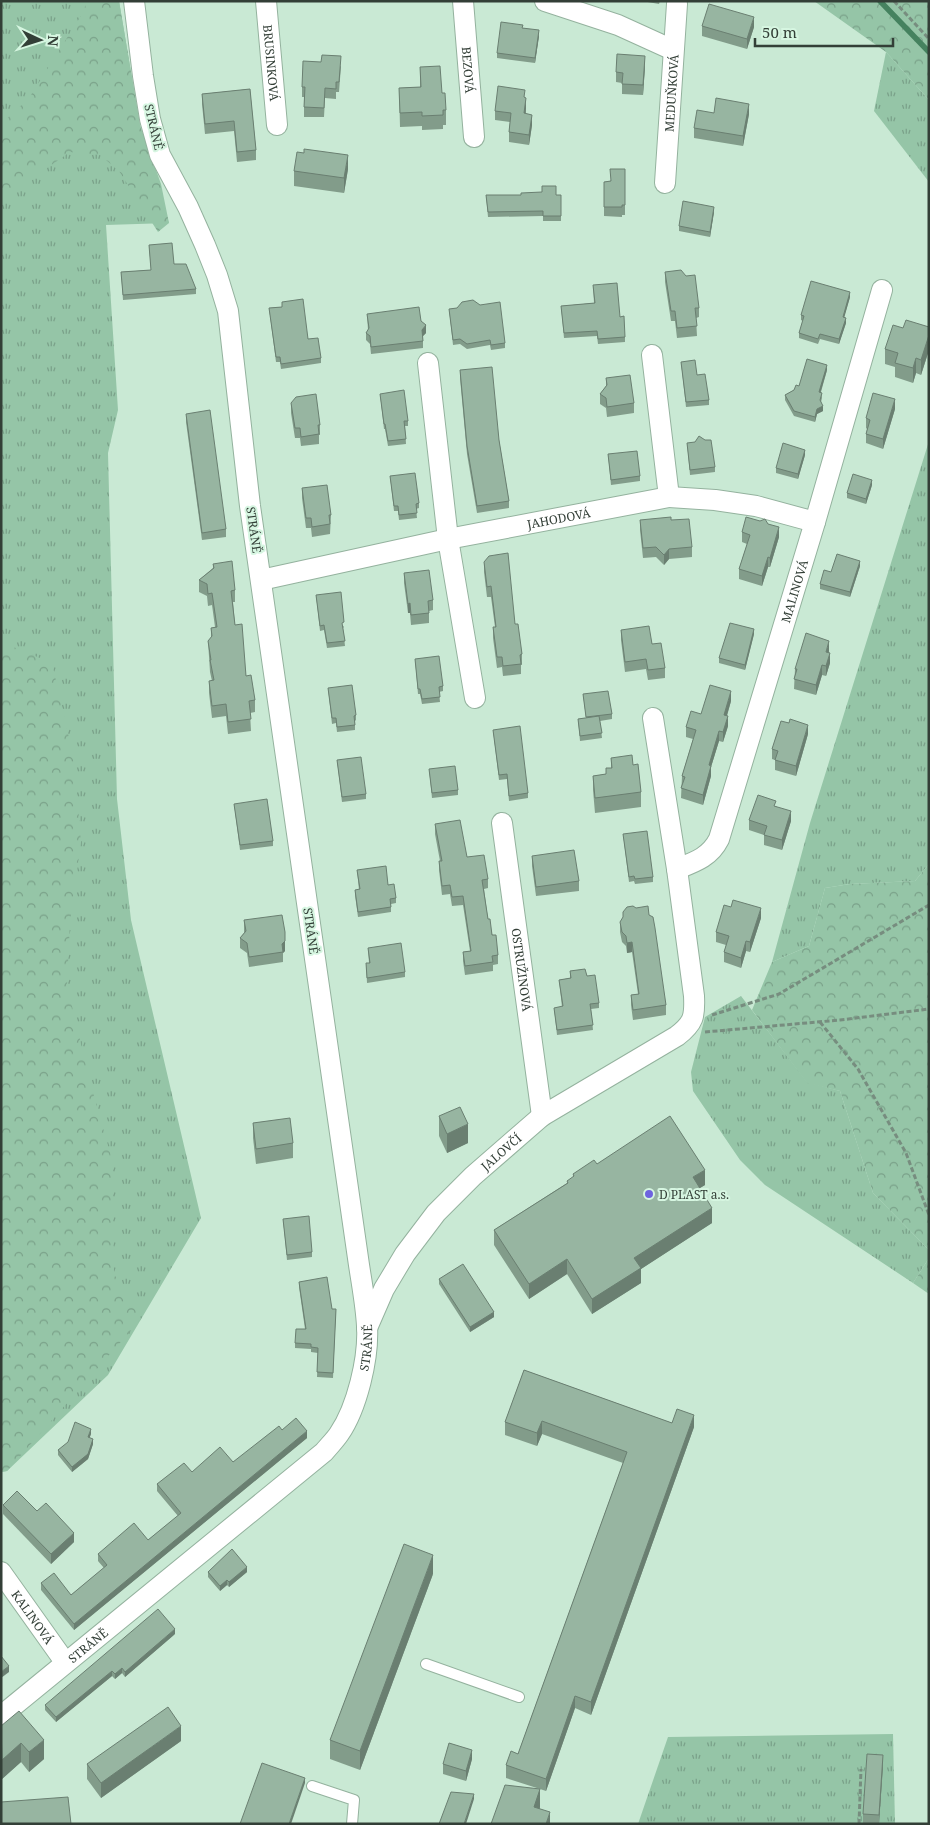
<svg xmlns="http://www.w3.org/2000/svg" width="930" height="1825" viewBox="0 0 930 1825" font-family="'Noto Serif',serif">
<defs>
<pattern id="grass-tufts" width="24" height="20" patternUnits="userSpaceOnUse" patternTransform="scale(1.25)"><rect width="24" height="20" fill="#95c5a7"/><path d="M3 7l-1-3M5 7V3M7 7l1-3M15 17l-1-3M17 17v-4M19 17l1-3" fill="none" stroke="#7aa189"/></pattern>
<pattern id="forest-crowns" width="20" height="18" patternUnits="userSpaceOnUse" patternTransform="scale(1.25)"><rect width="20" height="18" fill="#95c5a7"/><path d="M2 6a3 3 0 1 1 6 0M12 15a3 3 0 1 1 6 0" fill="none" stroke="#7aa189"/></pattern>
</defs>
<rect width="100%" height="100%" fill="#c9e9d4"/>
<g fill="url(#grass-tufts)">
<polygon points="1,1 119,1 146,161 169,223 106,225 118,410 108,453 117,799 131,920 201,1218 108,1375 7,1471 1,1472"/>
<polygon points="886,52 929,100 929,182 874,111"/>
<polygon points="929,441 929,864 915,881 850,884 825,888 809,946 772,962 810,823"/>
<polygon points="741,996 807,1082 840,1091 873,1193 929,1250 929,1258 913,1283 765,1185 740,1160 693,1091 691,1072 705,1017"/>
<polygon points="893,1734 895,1824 638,1824 668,1737"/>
</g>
<g fill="url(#forest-crowns)">
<polygon points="86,1 119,1 140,125 161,184 169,223 158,232 119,171 100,155 70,152 1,200 1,124 29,98 84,11"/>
<polygon points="814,1 929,1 929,100 886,52"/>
<polygon points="11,646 52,663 74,760 81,842 70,922 67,985 89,1078 112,1160 114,1274 141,1319 7,1471 1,1472 1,648"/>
<polygon points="929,864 929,1250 873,1193 840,1091 807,1083 752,1010 772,962 809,946 825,888 850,884 915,881"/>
<polygon points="929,1258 929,1294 913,1283"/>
</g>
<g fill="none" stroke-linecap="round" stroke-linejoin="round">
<polyline stroke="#45825f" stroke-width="5.5" points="880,1 929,52"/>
<g stroke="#94b29e" stroke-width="12">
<g id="lane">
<polyline points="426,1664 519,1697"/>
<polyline points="312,1786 354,1800 352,1824"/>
</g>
</g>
<g stroke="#94b29e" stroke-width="22">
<g id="street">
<path id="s1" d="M266 1 277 125"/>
<path id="s2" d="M463 1 474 137"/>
<polyline points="545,1 618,25 673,50"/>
<path id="s3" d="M665 183 677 4"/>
<polyline points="428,363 448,539 475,698"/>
<polyline points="669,497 715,500 756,506 815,522"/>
<path id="s4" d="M261 580 448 539 669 497 652 355"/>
<path id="s5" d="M502 823 542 1116"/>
<path id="s6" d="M677 869C695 862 710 857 719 839L815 522 882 290"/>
<path id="s7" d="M367 1328 384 1289 405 1254 436 1213 473 1176 542 1116 677 1036C694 1023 695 1016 694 996L677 869 653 718"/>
<path id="s8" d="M1 1572 65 1662"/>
<path id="s9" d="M1 1716 324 1452C329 1446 335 1440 339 1434 357 1408 369 1358 367 1326 366 1306 362 1285 359 1265L250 506 228 311 217 275 205 245 188 207 160 155 150 119 143 76 134 1"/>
</g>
</g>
<g stroke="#778d7f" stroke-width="3" stroke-dasharray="5 2.5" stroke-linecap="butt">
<polyline points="894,1 929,39"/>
<polyline points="712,1015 779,994 929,905"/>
<polyline points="820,1022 858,1069 906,1153 929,1215"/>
<polyline points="705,1032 840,1020 929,1009"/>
<polyline points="859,1824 861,1769"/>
</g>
<use href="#lane" stroke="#fff" stroke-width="10"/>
<use href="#street" stroke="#fff" stroke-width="20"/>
</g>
<g fill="#829c8a">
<polygon points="642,1 660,1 659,4"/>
<polygon points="702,26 754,27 747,49 702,36"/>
<polygon points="523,28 539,36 535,63 497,58 497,53"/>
<polygon points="341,66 339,92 336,92 336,99 325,98 324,117 304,117 304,97 302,97 302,87"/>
<polygon points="645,66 643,95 622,94 622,83 616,82 616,72"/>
<polygon points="420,67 442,93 446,110 446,125 443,125 443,129 422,130 422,126 400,127 399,88 420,87"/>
<polygon points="250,89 256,150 256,160 237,162 234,131 205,134 202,104 202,94"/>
<polygon points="525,97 526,108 526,114 532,125 529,145 509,142 509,132 510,122 495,120 495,111"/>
<polygon points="714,113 749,114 743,146 694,138 694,128"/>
<polygon points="348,169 344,193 294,186 294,171"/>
<polygon points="625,169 625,215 622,215 622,217 604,216 604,182 610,181"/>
<polygon points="486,195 561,195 561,221 543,221 543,216 488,217"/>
<polygon points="714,212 710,237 679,231 679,226"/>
<polygon points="149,245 196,289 196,294 123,300 121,272 151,270"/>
<polygon points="665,272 699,308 699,317 696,318 697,336 677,338 675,321 671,321 665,282"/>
<polygon points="593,285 620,317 625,337 625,342 598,344 597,336 564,338 561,306 594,303"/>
<polygon points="850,297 844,317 846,323 839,344 820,339 818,344 799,338 799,333 803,321 801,320 801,315"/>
<polygon points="282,302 308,339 321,358 321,363 281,369 280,362 276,362 269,308 282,307"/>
<polygon points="449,309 505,343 505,348 491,350 490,345 467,349 460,344 453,345"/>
<polygon points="367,314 421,321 426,333 423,336 423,348 371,354 370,344 366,340 366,333 368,330"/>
<polygon points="929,327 929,350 921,375 916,373 913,383 895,377 895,367 885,364 885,349 903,328"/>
<polygon points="681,362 697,375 709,400 709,405 686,407"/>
<polygon points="460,370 499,440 509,501 509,508 477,513 467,454 460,378"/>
<polygon points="827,370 821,392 822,398 821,402 823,411 817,414 815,422 794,416 785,400 785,395 794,390 799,386"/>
<polygon points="606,378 634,403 634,413 607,417 606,408 600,404 600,394 606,386"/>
<polygon points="380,394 408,421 408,426 405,426 406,444 388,446 385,429 384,429"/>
<polygon points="291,403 320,425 320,435 319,435 319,444 301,446 300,438 295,438 291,413"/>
<polygon points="895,409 883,449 866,443 866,434 867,429 866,428 866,418"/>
<polygon points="186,414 226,529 226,537 202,540 186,422"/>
<polygon points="687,443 715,467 715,472 690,475"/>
<polygon points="608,454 640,476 640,481 611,485"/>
<polygon points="805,455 798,479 776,473 776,468"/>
<polygon points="390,476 419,503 419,508 416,509 417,518 399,520 398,511 394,511"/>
<polygon points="872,485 866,504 847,498 847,493"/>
<polygon points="302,488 331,515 330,534 312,537 311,528 306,528 302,498"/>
<polygon points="640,520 671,520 692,547 692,557 669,559 664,565 656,557 643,558 640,530"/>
<polygon points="768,524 779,537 770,567 768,567 762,586 739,579 739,569 747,544 742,542 742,532"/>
<polygon points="484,562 515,624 522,654 522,665 521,665 521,674 503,676 502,667 497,668 493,638 493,627 495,627 491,597 487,597 484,572"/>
<polygon points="213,564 235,590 235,602 233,602 235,625 246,676 255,700 255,712 250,713 251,731 228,734 226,716 212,718 209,693 209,681 212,681 210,672 208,641 211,638 211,628 215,627 212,605 208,606 207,596 199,592 199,580 213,568"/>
<polygon points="860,566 850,597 820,589 820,584 831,572"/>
<polygon points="404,573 433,600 433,610 429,611 429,623 411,625 410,613 408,613 404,583"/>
<polygon points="316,595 344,627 343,628 345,646 327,648 324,630 320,631"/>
<polygon points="621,630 652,644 665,668 665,678 648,680 646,669 625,672 621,640"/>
<polygon points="754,634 745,670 719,663 719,658"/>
<polygon points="829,651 830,663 826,676 822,675 816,695 794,689 795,669"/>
<polygon points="415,659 443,686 443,691 439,692 440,702 422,704 420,694 418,694"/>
<polygon points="328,688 356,715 356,720 355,721 355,730 337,732 336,723 332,724"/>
<polygon points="583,694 612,714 612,719 600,721 602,738 580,741 578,719 586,718"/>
<polygon points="731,701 727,716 728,726 723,742 719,741 711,767 711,776 703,805 681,798 682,776 693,739 686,737 686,727 701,714"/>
<polygon points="493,730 528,793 528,798 509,801 507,779 499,780"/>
<polygon points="808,734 796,776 775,770 775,760 772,759 772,749"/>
<polygon points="611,758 633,765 641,792 641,807 595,813 593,790 593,776 606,774 606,768 611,768"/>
<polygon points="337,760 366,794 366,799 342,802"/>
<polygon points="429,769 458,790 458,795 432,798"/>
<polygon points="234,804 273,841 273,846 240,850"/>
<polygon points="776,806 791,821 782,850 764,845 764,835 749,830 749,820"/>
<polygon points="435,824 488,879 488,888 484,889 488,919 498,955 498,964 493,965 493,971 465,975 463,961 463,952 470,951 463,905 452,906 450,894 442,895 439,870 439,861 440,861 435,834"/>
<polygon points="623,834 653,877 653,882 635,884 634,881 629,882"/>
<polygon points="532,856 579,881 579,891 536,896 532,866"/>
<polygon points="357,870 388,885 396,898 396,903 391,904 391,912 358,917 355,895 355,890 359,890"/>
<polygon points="623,912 666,1005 666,1015 633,1020 631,1005 631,995 638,994 632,952 627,953 626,946 622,942 620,932 620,922 623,918"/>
<polygon points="761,918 750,952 746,951 741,968 724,962 724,952 726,945 716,942 716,932"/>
<polygon points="244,920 285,932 285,951 283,953 283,962 249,967 247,953 240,948 240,938 244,933"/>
<polygon points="368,948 405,972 405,977 367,983 366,963 369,963"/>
<polygon points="570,971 587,976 599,1003 599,1008 591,1009 593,1030 557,1035 554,1008 562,1007 559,980 570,978"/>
<polygon points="439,1116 468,1143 447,1153 439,1136"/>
<polygon points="253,1123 293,1143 293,1158 256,1164 253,1138"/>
<polygon points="597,1164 705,1185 700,1188 712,1223 641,1269 641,1283 592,1314 567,1274 529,1299 494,1245 494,1230 567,1183 567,1181 573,1178 573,1174"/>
<polygon points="283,1219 312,1252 312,1257 287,1260"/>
<polygon points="439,1279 494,1317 470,1332 439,1284"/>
<polygon points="299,1282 332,1309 336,1309 333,1378 317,1377 318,1353 311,1352 311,1349 295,1348 295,1343 305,1329 299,1287"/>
<polygon points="524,1370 672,1423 694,1427 591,1715 575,1708 546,1791 540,1789 540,1809 550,1824 491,1824 540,1789 506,1778 506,1765 518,1754 623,1463 542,1434 537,1446 505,1435 505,1422"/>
<polygon points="282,1430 307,1438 74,1630 41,1590 41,1583 71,1595 104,1568 98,1561 98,1554 148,1540 178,1516 157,1491 157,1484 192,1472 233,1462"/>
<polygon points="91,1434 89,1438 93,1444 88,1459 72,1472 58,1455 58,1450"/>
<polygon points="3,1505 37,1511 74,1542 51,1564 3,1514"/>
<polygon points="208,1572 247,1572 229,1587 227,1585 220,1591 208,1577"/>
<polygon points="433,1574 360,1770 330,1759 330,1740"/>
<polygon points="175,1634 125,1677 122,1673 115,1679 112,1676 56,1722 45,1710 45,1705"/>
<polygon points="1,1726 44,1759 29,1772 21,1762 2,1779"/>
<polygon points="181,1741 101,1798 87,1779 87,1764"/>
<polygon points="472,1759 466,1781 443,1774 443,1764"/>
<polygon points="883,1765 879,1824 863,1824 863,1814"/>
</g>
<g fill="#6a7f71">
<polygon points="754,17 754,27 747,49 747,39"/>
<polygon points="539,30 539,36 535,63 535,58"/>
<polygon points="645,56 645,66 643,95 643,85"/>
<polygon points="526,98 526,108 524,123 524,113"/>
<polygon points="749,104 749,114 743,146 743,136"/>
<polygon points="532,115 532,125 529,145 529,135"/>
<polygon points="348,155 348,169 344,193 344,178"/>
<polygon points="714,207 714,212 710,237 710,232"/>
<polygon points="850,292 850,297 843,322 843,317"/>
<polygon points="846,318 846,323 839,344 839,339"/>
<polygon points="426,325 426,333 422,337 422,330"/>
<polygon points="929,335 929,350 921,375 921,360"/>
<polygon points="916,358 916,373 913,383 913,368"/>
<polygon points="827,365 827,370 819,397 819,392"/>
<polygon points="895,399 895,409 883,449 883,439"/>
<polygon points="823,406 823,411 817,414 815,422 815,417 817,409"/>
<polygon points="805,450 805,455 798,479 798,474"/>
<polygon points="872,480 872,485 866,504 866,499"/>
<polygon points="779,527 779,537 770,567 770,558"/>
<polygon points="669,549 669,559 664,565 664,555"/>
<polygon points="768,557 768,567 762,586 762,576"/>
<polygon points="860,561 860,566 850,597 850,592"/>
<polygon points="410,603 410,613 408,613 408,604"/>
<polygon points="754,629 754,634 745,670 745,665"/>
<polygon points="829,641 829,651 826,662 826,652"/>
<polygon points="830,653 830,663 826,676 826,666"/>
<polygon points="822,665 822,675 816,695 816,685"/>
<polygon points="731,691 731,701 724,725 724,715"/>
<polygon points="728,716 728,726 723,742 723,732"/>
<polygon points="808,725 808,734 796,776 796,766"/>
<polygon points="719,731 719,741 711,767 711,776 703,805 703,795 709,765"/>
<polygon points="791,811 791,821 782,850 782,840"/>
<polygon points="761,908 761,918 750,952 750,942"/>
<polygon points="285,941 285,951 283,953 282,944"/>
<polygon points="746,941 746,951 741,968 741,958"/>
<polygon points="632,942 632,952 627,953 627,943"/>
<polygon points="468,1124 468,1143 447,1153 447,1134"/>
<polygon points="705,1170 705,1185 693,1192 693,1177"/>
<polygon points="712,1208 712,1223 641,1269 641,1283 592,1314 592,1299 634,1258"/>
<polygon points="567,1259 567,1274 529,1299 529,1284"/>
<polygon points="494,1312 494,1317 470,1332 470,1327"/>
<polygon points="694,1415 694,1427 591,1715 591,1702"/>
<polygon points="542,1421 542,1434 537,1446 537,1433"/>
<polygon points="91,1429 91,1434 88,1442 88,1437"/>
<polygon points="307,1431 307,1438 74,1630 74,1624"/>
<polygon points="93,1439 93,1444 88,1459 72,1472 72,1467"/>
<polygon points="74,1533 74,1542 51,1564 51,1554"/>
<polygon points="433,1555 433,1574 360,1770 360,1751"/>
<polygon points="247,1567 247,1572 229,1587 229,1582"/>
<polygon points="227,1580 227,1585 220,1591 220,1586"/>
<polygon points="175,1629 175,1634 125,1677 125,1672"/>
<polygon points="9,1666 9,1672 1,1678 1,1672"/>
<polygon points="122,1668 122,1673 115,1679 115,1674"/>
<polygon points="112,1671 112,1676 56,1722 56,1717"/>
<polygon points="575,1696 575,1708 546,1791 546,1779"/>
<polygon points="181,1726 181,1741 101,1798 101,1783"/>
<polygon points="44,1740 44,1759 29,1772 29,1752"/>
<polygon points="21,1743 21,1762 2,1779 2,1760"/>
<polygon points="472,1750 472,1759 466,1781 466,1771"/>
<polygon points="883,1755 883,1765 879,1824 879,1815"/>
<polygon points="305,1778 305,1783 291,1824 289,1824"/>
<polygon points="540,1789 540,1807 534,1824 534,1807"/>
<polygon points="474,1794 474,1799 466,1824 464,1824"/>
<polygon points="550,1812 550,1824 546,1824"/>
</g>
<g fill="#97b5a1" stroke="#6a7f71">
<polygon points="709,4 754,17 747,39 702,26"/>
<polygon points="501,22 523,25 522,28 539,30 535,58 497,53"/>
<polygon points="617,54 645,56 643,85 622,84 623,73 616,72"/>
<polygon points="322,55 341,56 339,82 336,82 336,89 325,88 324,108 304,107 305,87 302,87 303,61 321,62"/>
<polygon points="440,66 442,93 445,93 446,110 443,110 443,115 422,116 422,112 400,113 399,88 421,87 420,67"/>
<polygon points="498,86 525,90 524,97 526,98 524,113 532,115 529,135 509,132 511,113 495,111"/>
<polygon points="250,89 256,150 237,152 234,121 205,124 202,94"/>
<polygon points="716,98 749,104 743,136 694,128 697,110 714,113"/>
<polygon points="304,149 348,155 344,178 294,171 297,152 304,153"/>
<polygon points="610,169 625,169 625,205 622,205 622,207 604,207 604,182 611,181"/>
<polygon points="542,186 556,186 556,195 561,195 561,216 543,216 543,211 488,212 486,195 521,195 521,193 542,192"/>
<polygon points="683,201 714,207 710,232 679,226"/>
<polygon points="172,243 174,264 186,264 196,289 123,295 121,272 151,270 149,245"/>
<polygon points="681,270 686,276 695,275 699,308 695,308 697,326 677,328 675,311 671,311 665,272"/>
<polygon points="811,281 850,292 843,317 846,318 839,339 820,334 818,339 799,333 804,316 801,315"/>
<polygon points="617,283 620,317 624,316 625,337 598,339 597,331 564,333 561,306 595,303 593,285"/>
<polygon points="303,299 308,339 318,338 321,358 281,364 280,357 276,357 269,308 282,307 282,302"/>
<polygon points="473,300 480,305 500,302 505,343 491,345 490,340 467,344 460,339 453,340 449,309 457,308 462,302"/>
<polygon points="419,307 421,321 426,325 422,330 423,341 371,347 370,336 366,333 369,328 367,314"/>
<polygon points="906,320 929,327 929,335 921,360 916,358 913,368 895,363 898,353 885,349 893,325 903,328"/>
<polygon points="807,359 827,365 819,392 822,393 820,400 823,406 817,409 815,417 794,411 785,395 794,390 796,385 799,386"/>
<polygon points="695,360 697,375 705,374 709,400 686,402 681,362"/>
<polygon points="492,367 499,440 509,501 477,506 467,446 460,370"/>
<polygon points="630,375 634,403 607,407 606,398 600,394 607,385 606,378"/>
<polygon points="404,390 408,421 404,421 406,439 388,441 385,424 384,424 380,394"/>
<polygon points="873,393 895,399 883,439 866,434 870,420 866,418"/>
<polygon points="316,394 320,425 318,425 319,434 301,437 300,428 295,428 291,403 296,397"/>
<polygon points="210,410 226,529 202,533 186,414"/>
<polygon points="699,436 705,440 711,440 715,467 690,470 687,443 695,442"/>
<polygon points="783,443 805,450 798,474 776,468"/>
<polygon points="637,451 640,476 611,480 608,454"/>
<polygon points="415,473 419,503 416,504 417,513 399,515 398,506 394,506 390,476"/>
<polygon points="853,474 872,480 866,499 847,493"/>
<polygon points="327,485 331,515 329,515 330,524 312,527 311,518 306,518 302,488"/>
<polygon points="671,517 671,520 689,519 692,547 669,549 664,555 656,547 643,548 640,520"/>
<polygon points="746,517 760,521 765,519 768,524 779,527 770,558 768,557 762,576 739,569 750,535 742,532"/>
<polygon points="508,553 515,624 518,624 522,654 520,655 521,664 503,666 502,657 497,657 493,627 496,627 491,586 487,587 484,562 489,556"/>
<polygon points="837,554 860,561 850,592 820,584 824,570 831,572"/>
<polygon points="232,561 235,590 231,591 235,625 242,624 246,676 251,675 255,700 249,701 251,719 228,722 226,704 212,706 209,681 214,680 210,660 211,660 208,641 212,636 211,628 217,627 212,593 208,594 207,584 199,580 214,568 213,564"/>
<polygon points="429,570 433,600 428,601 429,613 411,615 410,603 408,604 404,573"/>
<polygon points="341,592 344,622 342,623 345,641 327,643 324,625 320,626 316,595"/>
<polygon points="730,623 754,629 745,665 719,658"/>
<polygon points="649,626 652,644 661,643 665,668 648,670 646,659 625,662 621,630"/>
<polygon points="806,633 829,641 826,652 830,653 826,666 822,665 816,685 794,679 797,669 795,669"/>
<polygon points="439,656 443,686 439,687 440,697 422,699 420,689 418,689 415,659"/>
<polygon points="352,685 356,715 354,716 355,725 337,727 336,718 332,718 328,688"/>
<polygon points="710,685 731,691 724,715 728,716 723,732 719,731 709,765 711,766 703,795 681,788 685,777 682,776 696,730 686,727 691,711 701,714"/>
<polygon points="608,691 612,714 586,717 583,694"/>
<polygon points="599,716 602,733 580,736 578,719"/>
<polygon points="790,719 808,725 796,766 775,760 778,751 772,749 781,721 789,723"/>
<polygon points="520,726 528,793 509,796 507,774 499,775 493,730"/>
<polygon points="632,755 633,765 638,764 641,792 595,798 593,776 606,774 606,768 612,768 611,758"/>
<polygon points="361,757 366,794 342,797 337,760"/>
<polygon points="455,766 458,790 432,793 429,769"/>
<polygon points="758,795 776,801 774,806 791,811 782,840 764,835 767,826 749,820"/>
<polygon points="267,799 273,841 240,845 234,804"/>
<polygon points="460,820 467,857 484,855 488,879 482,880 488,919 490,919 492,935 496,935 498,955 492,956 493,962 465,966 463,952 471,951 463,896 452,897 450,885 442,886 439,861 442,861 435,824"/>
<polygon points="647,831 653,877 635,879 634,876 629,877 623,834"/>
<polygon points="574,850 579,881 536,887 532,856"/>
<polygon points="386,866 388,885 394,884 396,898 390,899 391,907 358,912 355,890 360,889 357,870"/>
<polygon points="733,900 761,908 750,942 746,941 741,958 724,952 729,936 716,932 724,905 731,907"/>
<polygon points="633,906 636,908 648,906 649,915 653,917 655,928 666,1005 633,1010 631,995 639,994 632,942 627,943 626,936 622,932 620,922 623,917 623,912 627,907"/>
<polygon points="282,915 285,932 285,941 282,944 283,952 249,957 247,943 240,938 246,931 244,920"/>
<polygon points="401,943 405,972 367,978 366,963 370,963 368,948"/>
<polygon points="585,969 587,976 595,975 599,1003 590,1004 593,1025 557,1030 554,1008 563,1006 559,980 571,978 570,971"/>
<polygon points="460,1107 468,1124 447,1134 439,1116"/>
<polygon points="670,1116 705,1170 693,1177 712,1208 634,1258 641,1268 592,1299 567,1259 529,1284 494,1230 568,1183 567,1181 574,1176 573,1174 594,1160 597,1164"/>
<polygon points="290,1118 293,1143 256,1149 253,1123"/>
<polygon points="309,1216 312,1252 287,1255 283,1219"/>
<polygon points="463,1264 494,1312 470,1327 439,1279"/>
<polygon points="327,1277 332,1309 336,1309 333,1373 317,1372 318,1348 311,1347 311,1344 295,1343 296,1329 306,1329 299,1282"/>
<polygon points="524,1370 672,1423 677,1409 694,1415 591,1702 575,1696 546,1779 506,1765 511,1751 518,1754 627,1452 542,1421 537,1433 505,1422"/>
<polygon points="296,1418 307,1431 74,1624 41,1583 54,1573 71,1595 107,1565 98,1554 134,1523 148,1540 181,1513 157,1484 184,1463 192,1472 220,1447 233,1462 279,1426 282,1430"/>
<polygon points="75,1422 91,1429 88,1437 93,1439 88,1454 72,1467 58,1450 68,1442"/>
<polygon points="17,1491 37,1511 46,1503 74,1533 51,1554 3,1505"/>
<polygon points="404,1544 433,1555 360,1751 330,1740"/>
<polygon points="232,1549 247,1567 229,1582 227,1580 220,1586 208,1572"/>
<polygon points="158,1609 175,1629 125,1672 122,1668 115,1674 112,1671 56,1717 45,1705"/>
<polygon points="1,1656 9,1666 1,1672"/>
<polygon points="168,1707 181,1726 101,1783 87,1764"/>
<polygon points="19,1711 44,1740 29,1752 21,1743 2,1760 1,1726"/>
<polygon points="449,1743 472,1750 466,1771 443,1764"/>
<polygon points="867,1754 883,1755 879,1815 863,1814"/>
<polygon points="262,1763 305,1778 289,1824 240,1824"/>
<polygon points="505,1785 540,1789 534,1807 550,1812 546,1824 491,1824"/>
<polygon points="451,1792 474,1794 464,1824 439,1824"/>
<polygon points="68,1797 71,1824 1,1824 1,1802"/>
</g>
<circle fill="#6e64df" stroke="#d6f6e1" stroke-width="2" cx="649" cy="1194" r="5"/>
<g text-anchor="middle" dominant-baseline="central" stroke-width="4" stroke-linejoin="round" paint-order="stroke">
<g font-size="12" fill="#333f37" stroke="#d6f6e1">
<text stroke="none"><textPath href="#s1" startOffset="62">BRUSINKOVÁ</textPath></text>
<text stroke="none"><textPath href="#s2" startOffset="69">BEZOVÁ</textPath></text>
<text stroke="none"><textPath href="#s3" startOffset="90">MEDUŇKOVÁ</textPath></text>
<text transform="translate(154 127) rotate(77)">STRÁNĚ</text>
<text stroke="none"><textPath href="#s4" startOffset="304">JAHODOVÁ</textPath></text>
<text transform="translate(254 530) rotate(82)">STRÁNĚ</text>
<text stroke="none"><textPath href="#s6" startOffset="312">MALINOVÁ</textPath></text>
<text transform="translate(311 931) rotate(82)">STRÁNĚ</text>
<text stroke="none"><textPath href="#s5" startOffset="148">OSTRUŽINOVÁ</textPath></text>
<text stroke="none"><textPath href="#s7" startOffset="224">JALOVČÍ</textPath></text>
<text stroke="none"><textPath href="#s9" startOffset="532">STRÁNĚ</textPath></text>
<text stroke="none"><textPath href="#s8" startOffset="55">KALINOVÁ</textPath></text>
<text stroke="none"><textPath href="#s9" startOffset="112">STRÁNĚ</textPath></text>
</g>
<g font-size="12" fill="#333f37" stroke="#d6f6e1" text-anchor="start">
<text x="659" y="1194">D PLAST a.s.</text>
</g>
</g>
<rect width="930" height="1825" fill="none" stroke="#333f37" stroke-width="5"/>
<g transform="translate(40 40) rotate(94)" stroke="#d6f6e1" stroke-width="4" paint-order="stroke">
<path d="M0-4L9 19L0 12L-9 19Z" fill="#333f37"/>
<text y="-8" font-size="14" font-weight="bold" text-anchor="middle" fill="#333f37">N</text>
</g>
<path d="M755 38v8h138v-8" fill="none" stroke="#333f37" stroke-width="2.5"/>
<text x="762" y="38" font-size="15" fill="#333f37" stroke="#d6f6e1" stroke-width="4" paint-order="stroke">50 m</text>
</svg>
